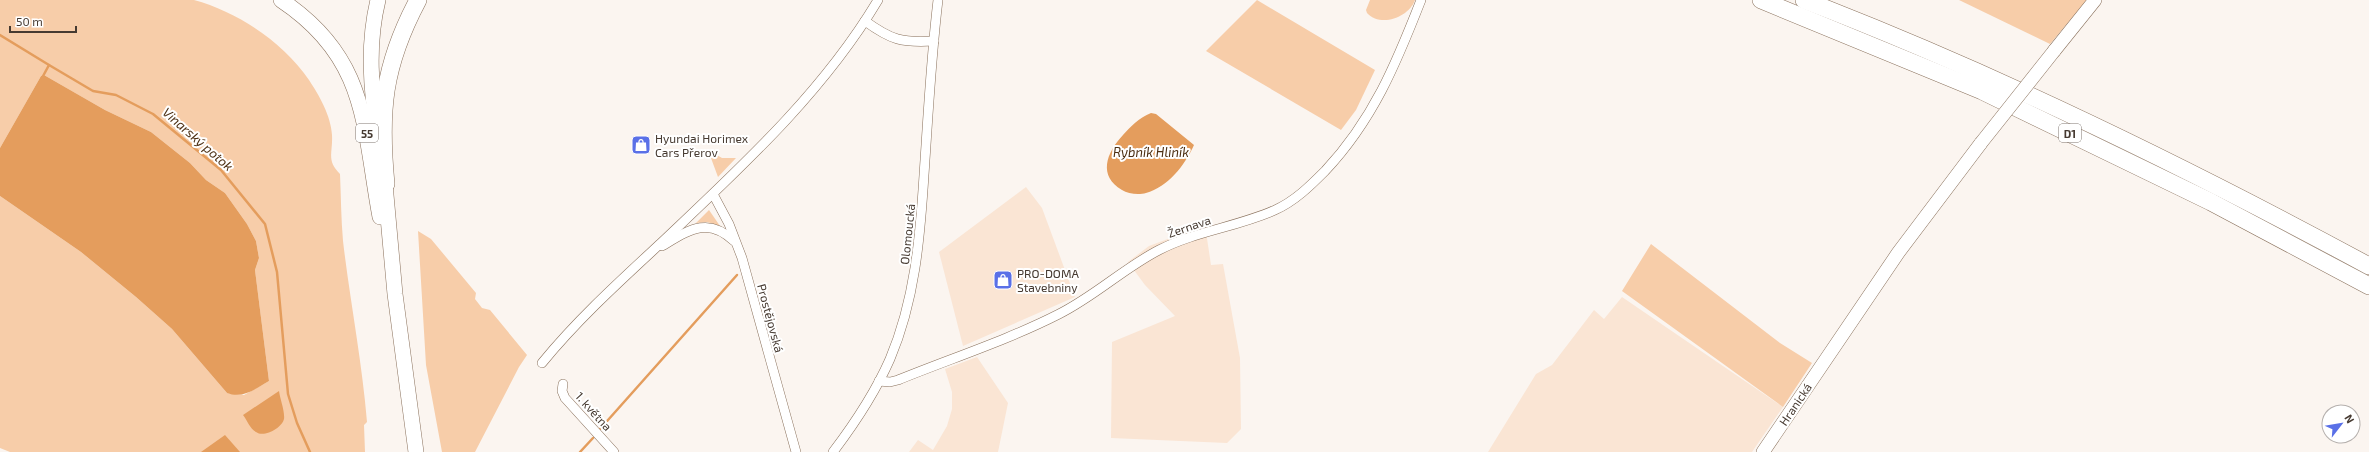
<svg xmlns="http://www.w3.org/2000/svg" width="2369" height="452" viewBox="0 0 2369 452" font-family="'Exo 2',sans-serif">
<rect width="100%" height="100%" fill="#fbf5f0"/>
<g fill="#fae5d4">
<polygon points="1026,187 1042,208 1075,297 963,346 939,252"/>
<polygon points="1205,225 1211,265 1223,264 1240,358 1241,429 1227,443 1111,438 1112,342 1175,316 1145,285 1128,262 1149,246"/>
<polygon points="1622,297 1783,407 1752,452 1488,452 1536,374 1552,365 1594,310 1604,319"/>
<polygon points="977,357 1008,403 998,452 909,452 918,440 933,450 947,426 952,409 952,392 945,369"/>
</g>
<g fill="#f7cda9">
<path d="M0 0C46 0 93 0 139 0 156 0 178 0 194 0 238 12 283 42 309 80 319 95 331 116 332 135 333 153 326 160 340 174 341 196 341 219 343 241 350 301 362 361 367 422L364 425 365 452H10L0 448V196L81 252 136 297 172 329 227 393 244 395 269 381 255 270 259 258 256 241 247 224 225 193 206 180 190 163 151 132 105 110 44 75 41 76 0 148Z"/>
<polygon points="1257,0 1375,70 1356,110 1341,130 1206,51"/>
<path d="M1370 0H1415C1409 17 1381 28 1367 13L1366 10Z"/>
<polygon points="1959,0 2087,0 2050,44"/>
<polygon points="708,150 722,158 736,158 718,177"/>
<polygon points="709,210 720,226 707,222 696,223"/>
<polygon points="418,231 431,239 476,293 475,299 482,308 490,310 527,355 519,367 475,452 442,452 426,365"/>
<polygon points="1651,244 1780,343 1812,363 1783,407 1622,291"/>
</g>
<g fill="#e49d5d">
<path d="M44 75 105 110 151 132 190 163 206 180 225 193 247 224 256 241 259 258 255 270 269 381C255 389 243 399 227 393L172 329 136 297 81 252 0 196V148L41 76Z"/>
<path d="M1151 113 1156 114 1194 145C1185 165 1168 187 1146 193 1139 195 1128 194 1122 190 1098 176 1106 153 1123 135 1131 126 1139 118 1151 113Z"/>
<path d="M279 391C280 399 285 411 284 419 282 428 264 438 256 432 250 429 247 420 243 415Z"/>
<polygon points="225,435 240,452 201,452"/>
</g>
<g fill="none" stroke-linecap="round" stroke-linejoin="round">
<g stroke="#e49d5d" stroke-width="2.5">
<polyline points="0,35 49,65"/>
<polyline points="42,78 49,65 93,91 116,95 153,114 221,170 265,224 277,272 288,394 297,423 310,452"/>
<polyline points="600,429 737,275"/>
<polyline points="580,452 593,438"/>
</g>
<g stroke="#89705b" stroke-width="10">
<g id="street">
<path d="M865 21C891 40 902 43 934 41"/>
<polyline points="713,194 729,224 742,258 796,452"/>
<path d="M662 246C689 230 708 216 734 241"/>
<path d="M542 363C578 319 620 281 661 243 740 168 822 94 878 0"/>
<path d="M879 381 890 382 898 380C952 358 1008 340 1059 314 1095 296 1124 268 1159 250 1196 231 1237 227 1275 210 1295 201 1310 186 1325 171 1373 120 1396 64 1421 0"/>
<polyline points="563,384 562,391 565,398 614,452"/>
<path d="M833 452C855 423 875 393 890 359 915 300 920 238 924 175 928 117 931 58 938 0"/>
</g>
</g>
<g stroke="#89705b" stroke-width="14">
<g id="secondary">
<polyline points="2054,51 2095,0"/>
<polyline points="1763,452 1898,253 1981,143"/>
</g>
</g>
<g stroke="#89705b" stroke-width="16">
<g id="primary">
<path d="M281 0C368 58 363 125 380 217"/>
<path d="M378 0C367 45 371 90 378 135"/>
<polyline points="384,173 395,294 416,452"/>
</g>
</g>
<g stroke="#89705b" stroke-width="18">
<g id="highway">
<polyline points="1761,0 1982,91 2211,202 2369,286"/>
<path d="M1804 0C1999 75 2186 167 2369 266"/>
<path d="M386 184C379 111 383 66 418 0"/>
</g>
</g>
<use href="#street" stroke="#fff" stroke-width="9"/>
<use href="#secondary" stroke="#fff" stroke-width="13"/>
<use href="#primary" stroke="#fff" stroke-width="15"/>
<use href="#highway" stroke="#fff" stroke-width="17"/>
<g stroke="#89705b" stroke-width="14" stroke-linecap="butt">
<polyline id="secondary-bridge" points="1981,143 2054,51"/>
</g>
<use href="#secondary-bridge" stroke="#fff" stroke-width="13"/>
</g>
<defs>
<g id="shop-square" transform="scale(1)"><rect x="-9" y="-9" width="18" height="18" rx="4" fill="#5a70e7" stroke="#fff"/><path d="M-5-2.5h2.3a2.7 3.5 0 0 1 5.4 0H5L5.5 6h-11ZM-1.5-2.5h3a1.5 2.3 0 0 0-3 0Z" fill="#fff"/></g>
</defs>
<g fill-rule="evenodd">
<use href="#shop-square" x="641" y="145"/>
<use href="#shop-square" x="1003" y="280"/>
</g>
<g text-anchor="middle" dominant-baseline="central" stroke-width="4" stroke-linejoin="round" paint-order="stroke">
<g fill="#fff" stroke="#7e756f" stroke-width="1">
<rect x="356" y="124" width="22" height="18" rx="3"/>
<rect x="2059" y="124" width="22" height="18" rx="3"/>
</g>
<g font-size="11" font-weight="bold" fill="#463a31">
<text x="367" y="133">55</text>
<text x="2070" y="133">D1</text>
</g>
<g font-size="12" fill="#463a31" stroke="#fff" text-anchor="start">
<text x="655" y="138">Hyundai Horimex<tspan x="655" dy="14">Cars Přerov</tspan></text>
<text x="1017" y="273">PRO-DOMA<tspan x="1017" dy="14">Stavebniny</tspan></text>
</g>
<g font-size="12" fill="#463a31" stroke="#fff">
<text transform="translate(1189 226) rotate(-19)">Žernava</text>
<text transform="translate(907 234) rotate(-84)">Olomoucká</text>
<text transform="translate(771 318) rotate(75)">Prostějovská</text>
<text transform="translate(1795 404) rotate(-56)">Hranická</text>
<text transform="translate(594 411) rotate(48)">1. května</text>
</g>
<g font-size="13" font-style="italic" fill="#4c2f13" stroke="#fff">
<text transform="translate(198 139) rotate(41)">Vinarský potok</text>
<text x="1151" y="152">Rybník Hliník</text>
</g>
</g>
<g transform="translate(2341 424) rotate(59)"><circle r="19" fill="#ffffff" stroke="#b5b0ad"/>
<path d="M0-3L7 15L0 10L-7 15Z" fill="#5a70e7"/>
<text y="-6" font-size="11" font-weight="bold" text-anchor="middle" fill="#463a31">N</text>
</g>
<path d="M10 26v6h66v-6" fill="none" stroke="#463a31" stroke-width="2"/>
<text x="16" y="26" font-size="12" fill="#463a31" stroke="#ffffff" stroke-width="3" paint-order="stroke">50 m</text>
</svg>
